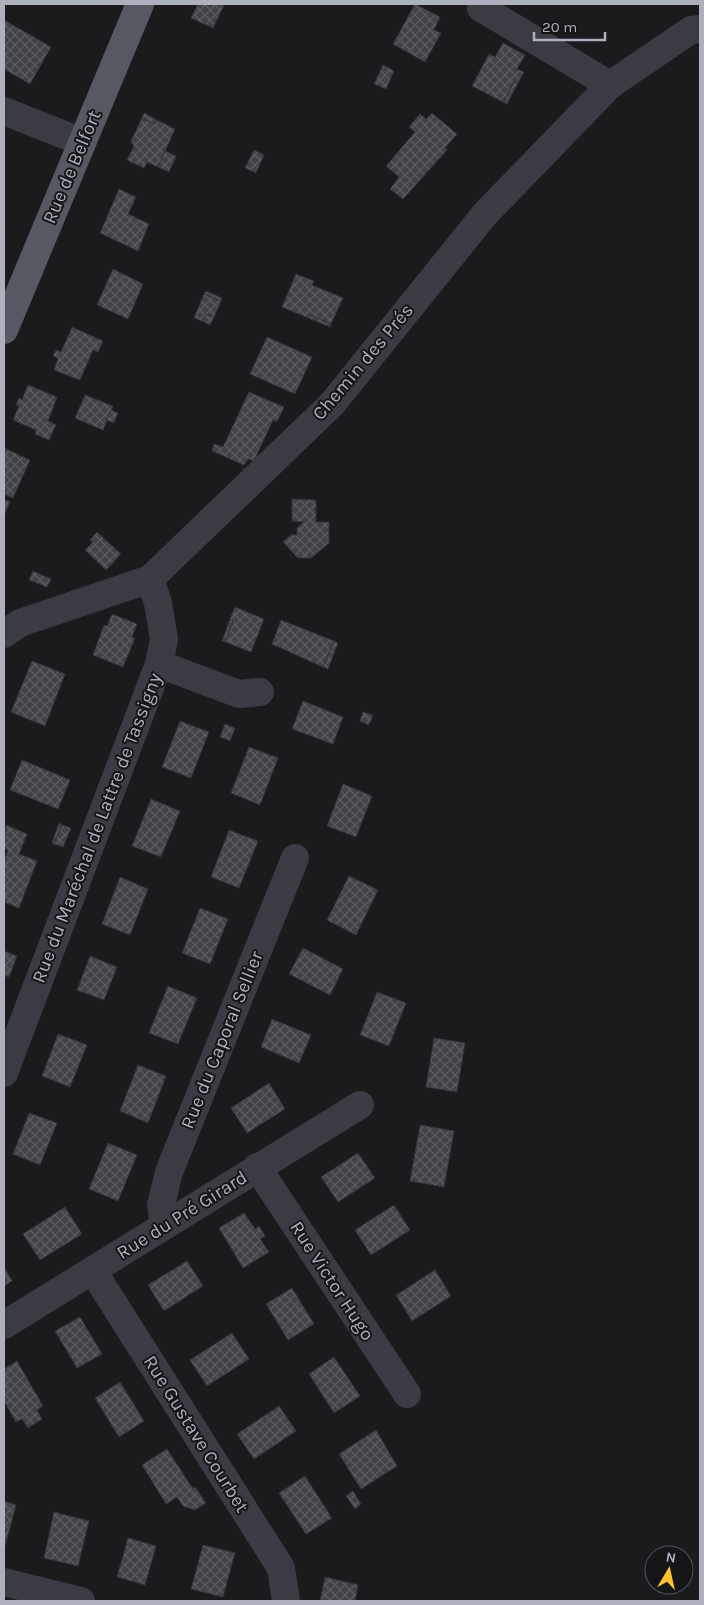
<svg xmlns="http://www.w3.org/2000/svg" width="704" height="1605" viewBox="0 0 704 1605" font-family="Karla,sans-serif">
<defs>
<pattern id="building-cross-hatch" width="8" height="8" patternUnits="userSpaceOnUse" patternTransform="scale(1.25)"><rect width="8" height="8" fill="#424347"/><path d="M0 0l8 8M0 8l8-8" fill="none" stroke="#5b5c60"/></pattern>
</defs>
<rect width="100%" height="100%" fill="#1b1b1d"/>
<g fill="url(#building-cross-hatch)" stroke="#353439">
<polygon points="198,4 224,5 213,28 191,18"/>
<polygon points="415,4 440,17 434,30 441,33 425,62 393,44"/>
<polygon points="4,20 51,47 30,84 4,69"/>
<polygon points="503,43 525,55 517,69 524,72 518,83 514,82 503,102 472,86 489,54 495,57"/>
<polygon points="383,65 394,71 386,89 374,84"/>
<polygon points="514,82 518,83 507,104 503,102"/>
<polygon points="144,113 157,120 155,124 142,118"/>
<polygon points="432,113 457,134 445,148 447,150 403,199 390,189 399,177 386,166 415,132 409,127 420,114 426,119"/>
<polygon points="142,118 155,124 157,120 175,129 158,167 147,162 144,168 127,160 134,146 131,141"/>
<polygon points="254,150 264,155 256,173 245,168"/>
<polygon points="165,151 176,156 169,172 158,167"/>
<polygon points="119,189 136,197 128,214 149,224 138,251 100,233"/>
<polygon points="113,269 143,284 128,319 97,305"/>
<polygon points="296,274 314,281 312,285 343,298 331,324 308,314 306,317 282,307"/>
<polygon points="206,291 222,298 221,301 204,294"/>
<polygon points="204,294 221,301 214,317 206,314 202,321 194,318"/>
<polygon points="206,314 214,317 210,325 202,321"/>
<polygon points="308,314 331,324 330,327 306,317"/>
<polygon points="72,327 103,341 98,352 93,350 80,380 54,370 58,358 53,356 56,350 61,352"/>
<polygon points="267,337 312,357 295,394 250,374"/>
<polygon points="28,385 57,397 48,421 56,425 49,440 35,434 36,430 13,420 19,406 16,405 19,398 22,400"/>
<polygon points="249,392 284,407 277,422 273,420 254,461 248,459 244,465 212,451 214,444 223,447"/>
<polygon points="85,395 113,406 103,430 75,418"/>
<polygon points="111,410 118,413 114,423 106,420"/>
<polygon points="4,448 30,460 13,498 4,494"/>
<polygon points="4,499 10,502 4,516"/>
<polygon points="292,499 316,500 316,522 329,522 329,543 311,558 298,558 283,542 291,535 297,535 297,528 304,522 292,521"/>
<polygon points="97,532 121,554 106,570 85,550 93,542 90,540"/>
<polygon points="33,571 51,579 47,587 29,580"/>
<polygon points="235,607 264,619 251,652 225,642 233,621 230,619"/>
<polygon points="112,614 137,624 132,637 135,638 123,667 93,655 104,625 107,626"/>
<polygon points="230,619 233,621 225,642 222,641"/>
<polygon points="281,620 334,641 323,667 272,644"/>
<polygon points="334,641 338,643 328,669 323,667"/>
<polygon points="32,661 65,674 45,726 11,712"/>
<polygon points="303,701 343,717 333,744 292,729"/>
<polygon points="363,712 373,715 369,725 360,721"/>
<polygon points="180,721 209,732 191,778 162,767"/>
<polygon points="225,724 235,728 230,741 220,737"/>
<polygon points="249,747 278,758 260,805 231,793"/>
<polygon points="22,760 70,780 58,809 10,790"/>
<polygon points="343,784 372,796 356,837 327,826"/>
<polygon points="151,799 180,811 161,857 132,846"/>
<polygon points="59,823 62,825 54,844 52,843"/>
<polygon points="6,825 27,834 19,854 37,861 19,908 4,902 4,861 8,850 4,848"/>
<polygon points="62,825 71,828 63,847 54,844"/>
<polygon points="229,830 258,841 239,888 211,877"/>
<polygon points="349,876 378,890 356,935 327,920"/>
<polygon points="120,877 148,889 130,935 102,924"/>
<polygon points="200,908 228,919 210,964 182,953"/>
<polygon points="303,948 343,969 330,995 289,974"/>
<polygon points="4,951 17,956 9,977 4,975"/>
<polygon points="90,956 117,967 104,1000 77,990"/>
<polygon points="168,986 197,998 178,1044 149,1033"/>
<polygon points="377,992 406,1003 389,1046 360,1035"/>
<polygon points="272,1019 311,1035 299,1063 261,1047"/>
<polygon points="58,1034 87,1045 70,1087 42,1076"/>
<polygon points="434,1038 465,1043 457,1092 426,1087"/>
<polygon points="138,1065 166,1076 148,1123 120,1111"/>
<polygon points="269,1083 285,1109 247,1133 231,1108"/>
<polygon points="29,1113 57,1123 40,1165 13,1154"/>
<polygon points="420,1125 454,1131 444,1187 410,1181"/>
<polygon points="108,1143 137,1155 118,1201 89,1189"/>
<polygon points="358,1153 375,1178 338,1202 321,1177"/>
<polygon points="394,1205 410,1230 371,1255 355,1230"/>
<polygon points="65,1207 82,1234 40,1260 23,1234"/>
<polygon points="244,1213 255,1229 259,1226 265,1236 260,1239 269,1252 243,1268 219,1228"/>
<polygon points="187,1261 203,1286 164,1311 148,1285"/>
<polygon points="4,1267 12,1281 4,1286"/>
<polygon points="435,1270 451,1296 412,1321 396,1295"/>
<polygon points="292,1288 314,1324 288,1340 266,1304"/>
<polygon points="80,1317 102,1354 77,1368 55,1331"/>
<polygon points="232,1333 249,1359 207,1386 190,1360"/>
<polygon points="334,1357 360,1396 334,1413 309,1374"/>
<polygon points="17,1361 43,1406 37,1410 42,1419 28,1428 22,1419 16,1422 4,1401 4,1369"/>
<polygon points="120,1382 144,1421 119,1437 95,1398"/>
<polygon points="279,1406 296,1431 254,1459 237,1434"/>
<polygon points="376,1430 397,1466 361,1489 339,1454"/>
<polygon points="167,1449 193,1489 195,1487 206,1503 195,1510 183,1506 177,1497 166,1504 142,1465"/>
<polygon points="305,1476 332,1518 306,1534 279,1493"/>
<polygon points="353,1491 361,1504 355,1509 346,1496"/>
<polygon points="4,1501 16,1505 5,1546 4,1546"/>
<polygon points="54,1512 89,1521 78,1566 44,1558"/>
<polygon points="128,1538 156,1546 145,1585 117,1577"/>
<polygon points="203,1545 235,1553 223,1597 191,1589"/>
<polygon points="325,1577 358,1585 355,1601 320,1601"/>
</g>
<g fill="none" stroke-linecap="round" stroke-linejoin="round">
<g stroke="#3b3c43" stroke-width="28">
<polyline points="481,8 610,85"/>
<polyline points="4,111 82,142"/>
<polyline points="4,634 20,623 150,579 332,404 485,214 610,85 691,30 700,29"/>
<polyline points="159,664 239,694 260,692"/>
<polyline points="4,1073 159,664 164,639 158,603 150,579"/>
<polyline points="257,1167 407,1394"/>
<polyline points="164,1225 161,1205 169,1172 295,858"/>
<polyline points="93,1271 281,1568 286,1601"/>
<polyline points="4,1325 360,1105"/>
<polyline points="4,1582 81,1601"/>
</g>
<polyline stroke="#575962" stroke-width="28" points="4,330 140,4"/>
</g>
<g text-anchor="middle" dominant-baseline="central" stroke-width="4" stroke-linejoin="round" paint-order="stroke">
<g font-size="19" fill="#adb1bd" stroke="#161618">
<text transform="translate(72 167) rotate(-67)">Rue de Belfort</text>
<text transform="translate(363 362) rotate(-50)">Chemin des Prés</text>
<text transform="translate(97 828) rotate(-69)">Rue du Maréchal de Lattre de Tassigny</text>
<text transform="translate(222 1040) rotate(-68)">Rue du Caporal Sellier</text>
<text transform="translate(182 1215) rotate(-32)">Rue du Pré Girard</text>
<text transform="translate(332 1281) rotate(57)">Rue Victor Hugo</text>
<text transform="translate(196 1434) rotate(58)">Rue Gustave Courbet</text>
</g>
</g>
<rect width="704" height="1605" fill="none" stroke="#adb1bd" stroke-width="10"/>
<g transform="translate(669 1570) rotate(9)"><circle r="24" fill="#161618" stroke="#52545a"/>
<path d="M0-4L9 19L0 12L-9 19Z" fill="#fdc333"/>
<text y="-8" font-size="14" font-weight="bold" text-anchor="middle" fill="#adb1bd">N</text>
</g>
<path d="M534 32v8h71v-8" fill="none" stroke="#adb1bd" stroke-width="2.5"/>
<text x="542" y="32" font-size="15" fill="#adb1bd" stroke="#161618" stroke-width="4" paint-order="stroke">20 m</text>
</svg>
